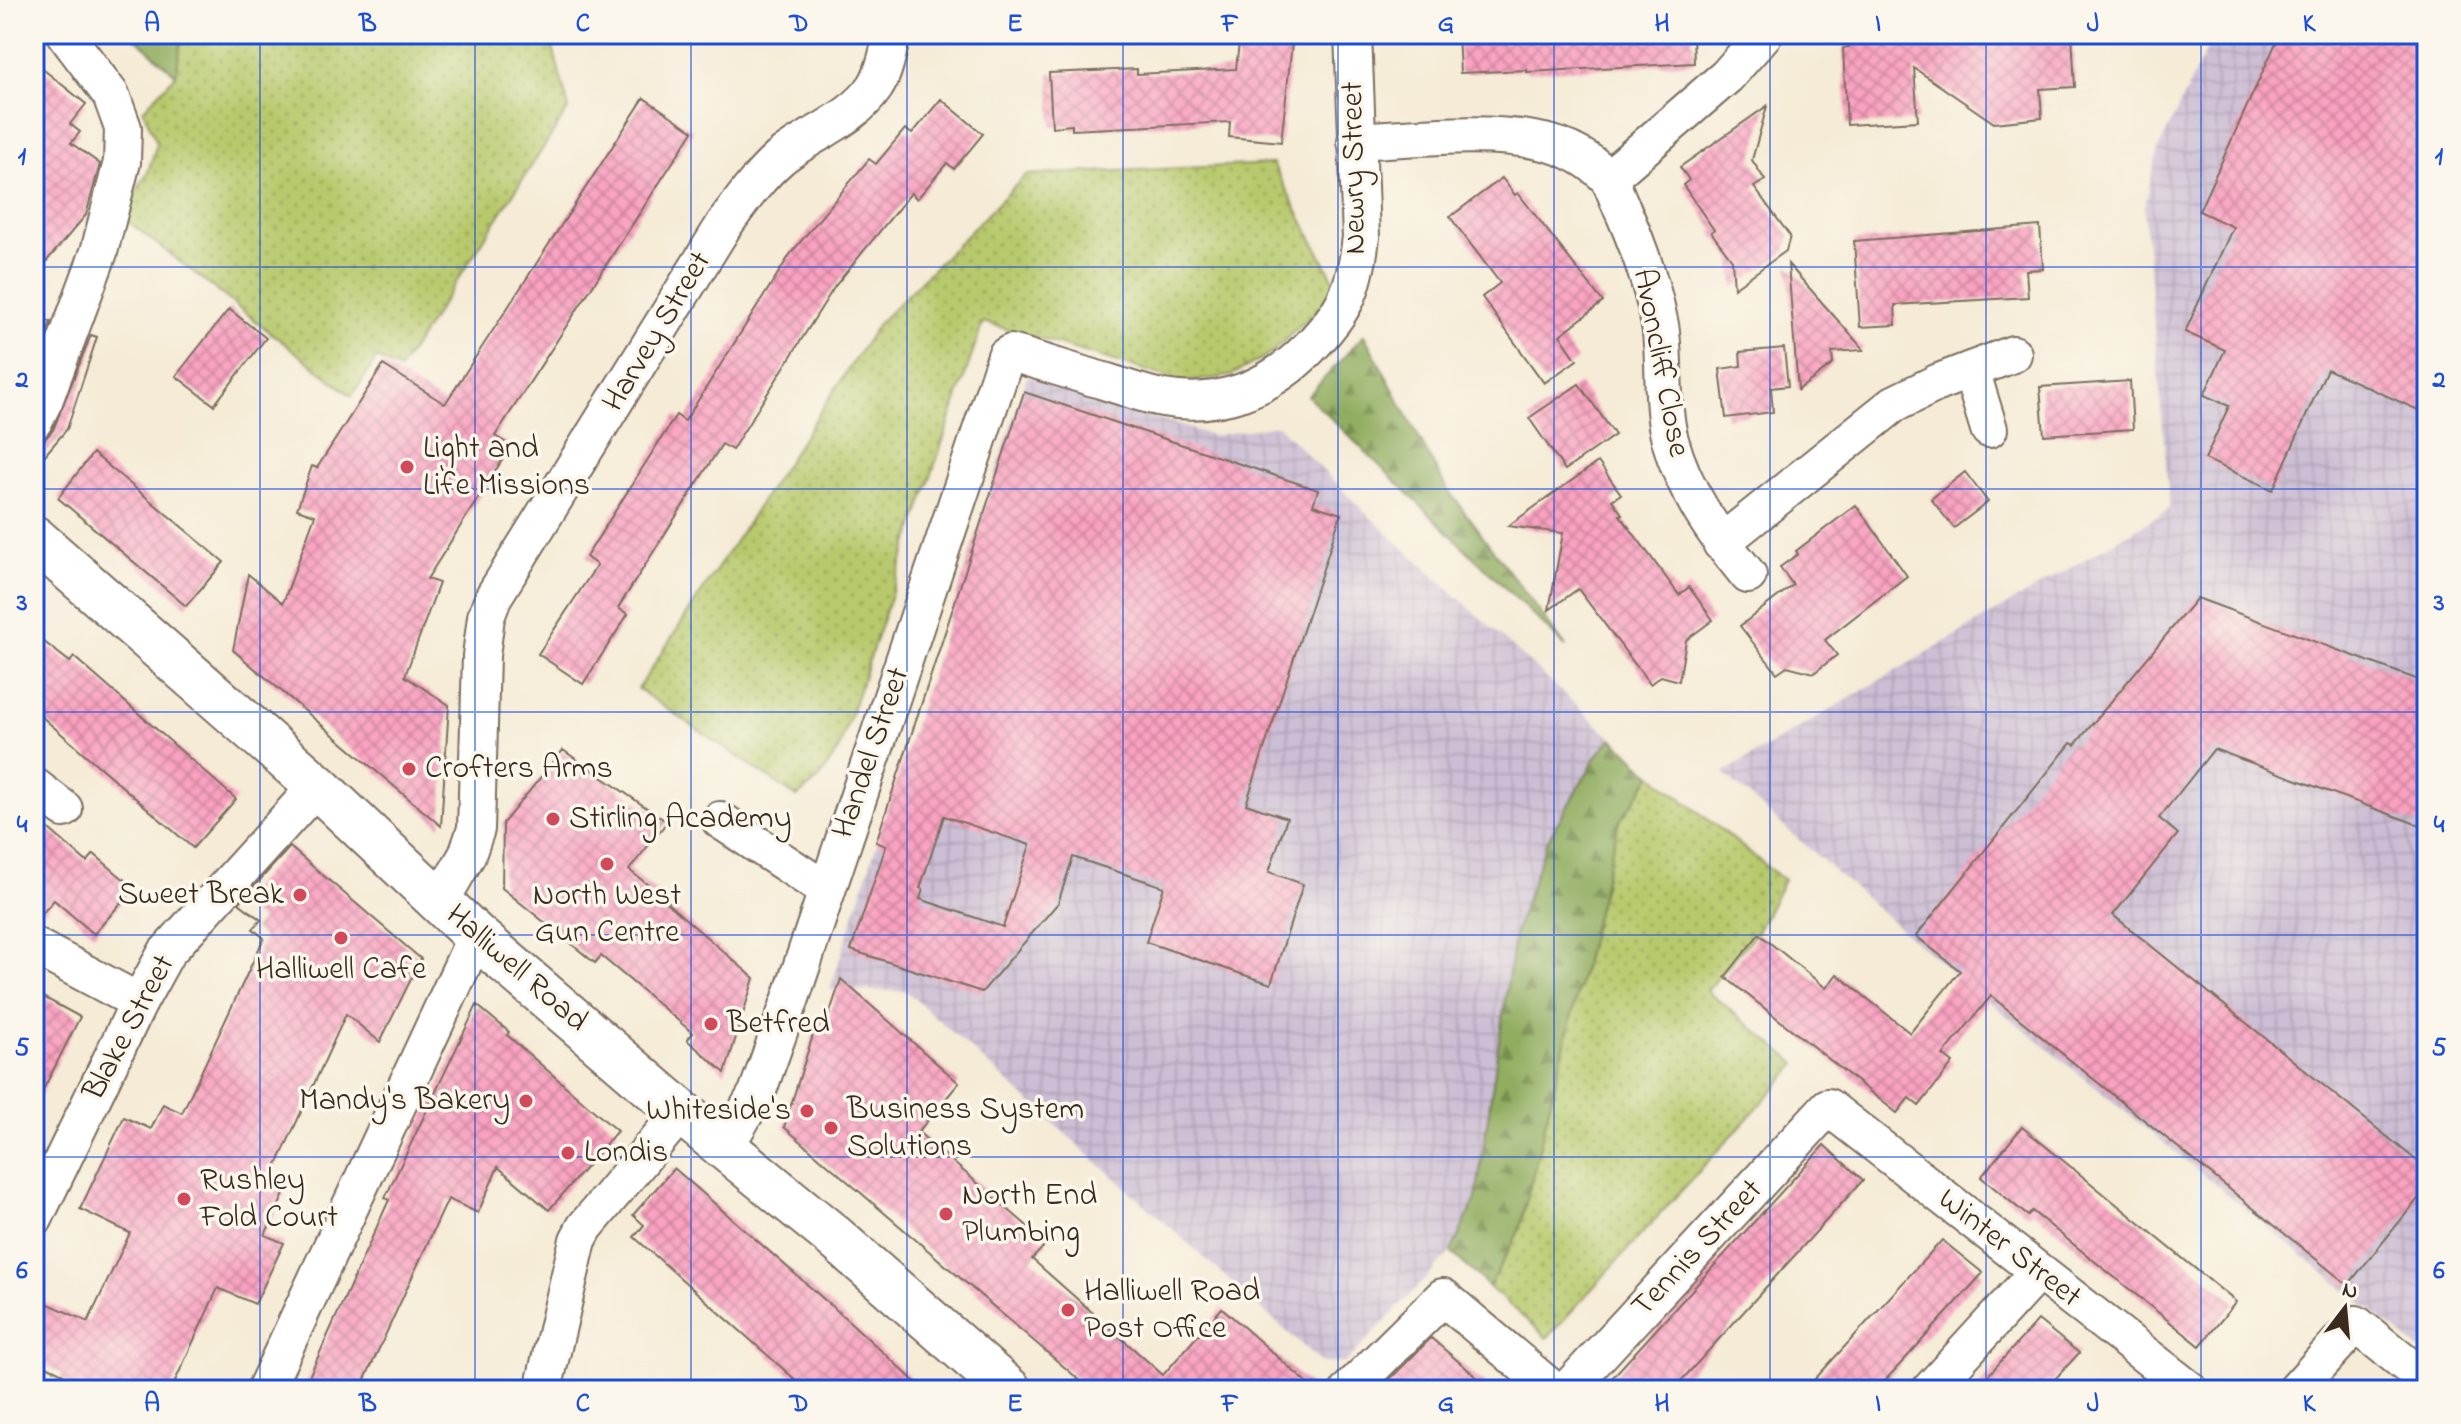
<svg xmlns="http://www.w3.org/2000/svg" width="2461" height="1424" viewBox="0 0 2461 1424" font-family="'Indie Flower',sans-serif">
<defs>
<pattern id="industrial-grid" width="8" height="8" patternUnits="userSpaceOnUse" patternTransform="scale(2)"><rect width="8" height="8" fill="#ccbed4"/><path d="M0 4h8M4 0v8" fill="none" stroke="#b0a3b6"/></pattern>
<pattern id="grass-dots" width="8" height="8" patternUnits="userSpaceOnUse" patternTransform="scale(2)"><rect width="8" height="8" fill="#b7c96c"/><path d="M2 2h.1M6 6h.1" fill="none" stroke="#96a358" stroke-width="1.8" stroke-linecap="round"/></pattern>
<pattern id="forest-firs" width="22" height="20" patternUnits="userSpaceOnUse" patternTransform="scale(2)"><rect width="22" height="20" fill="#91ad60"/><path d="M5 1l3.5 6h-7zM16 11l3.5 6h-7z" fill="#788d4f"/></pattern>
<pattern id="building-cross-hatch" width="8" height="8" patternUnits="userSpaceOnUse" patternTransform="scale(2)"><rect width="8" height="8" fill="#faa2c1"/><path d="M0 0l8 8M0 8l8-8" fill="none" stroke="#cc849c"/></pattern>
</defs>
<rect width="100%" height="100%" fill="#fbf7ec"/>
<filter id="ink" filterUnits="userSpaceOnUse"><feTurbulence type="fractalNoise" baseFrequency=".0125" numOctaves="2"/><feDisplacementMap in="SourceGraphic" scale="16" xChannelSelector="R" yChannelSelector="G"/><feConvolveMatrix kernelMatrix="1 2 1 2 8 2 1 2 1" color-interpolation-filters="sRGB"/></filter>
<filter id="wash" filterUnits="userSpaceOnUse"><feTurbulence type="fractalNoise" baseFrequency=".006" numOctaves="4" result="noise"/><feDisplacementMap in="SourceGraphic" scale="32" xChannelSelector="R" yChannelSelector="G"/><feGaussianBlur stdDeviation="1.8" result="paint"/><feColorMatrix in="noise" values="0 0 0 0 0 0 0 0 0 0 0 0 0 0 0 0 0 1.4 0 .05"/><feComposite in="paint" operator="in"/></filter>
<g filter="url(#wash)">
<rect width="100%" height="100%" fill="#f5ebd6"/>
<g fill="url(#industrial-grid)">
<polygon points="2214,34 2427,34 2427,1356 1910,937 1723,773 2170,509 2144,208 2158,150"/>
<polygon points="1027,376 1212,436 1277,425 1372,519 1612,738 1598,754 1547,841 1515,932 1476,1199 1451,1252 1345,1363 1322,1363 906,991 830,990"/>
</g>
<g fill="url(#grass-dots)" stroke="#797a45" stroke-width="2">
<polygon points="182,34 555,34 552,44 569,108 399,370 377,358 352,396 121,216 148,172 157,143 143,110 176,75"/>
<polygon points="1273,164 1339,290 1270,354 1230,376 1185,382 983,322 839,749 819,779 797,797 638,689 878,324 1026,175"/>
<polygon points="1652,775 1784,880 1758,930 1707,991 1797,1064 1547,1338 1489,1287 1519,1231 1619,822"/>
</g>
<g fill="url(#forest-firs)" stroke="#666c3f" stroke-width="2">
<polygon points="131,34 182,34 176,75"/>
<polygon points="1364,335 1445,486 1566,647 1308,396"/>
<polygon points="1612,738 1652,775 1619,822 1519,1231 1489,1287 1451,1252 1476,1199 1515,932 1547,841 1598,754"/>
</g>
<g id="blocks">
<g fill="url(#building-cross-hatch)" fill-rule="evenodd">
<polygon points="1240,34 1293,34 1281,142 1229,137 1230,122 1072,130 1072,125 1052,127 1049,73 1137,69 1137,74 1236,69"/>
<polygon points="1458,34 1693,34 1694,63 1527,72 1527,70 1460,73"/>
<polygon points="1865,34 2072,34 2075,87 2040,89 2042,118 1994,123 1914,68 1918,121 1847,125 1843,48 1849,47 1848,44 1875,43"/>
<polygon points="2280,34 2427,34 2427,414 2327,369 2273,490 2205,459 2229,406 2204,395 2225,350 2185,332 2233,227 2199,211"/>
<polygon points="34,62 86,104 70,124 80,132 71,143 100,164 86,215 34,276"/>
<polygon points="644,98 693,131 495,436 511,446 427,579 439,583 405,676 449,705 441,826 233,650 248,574 283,603 315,515 297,509 312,466 317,468 383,365 445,404"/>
<polygon points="941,99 983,134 954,169 947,163 917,199 911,193 835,286 732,450 722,444 654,551 618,608 628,614 583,684 538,654 597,565 586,557 676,415 685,421 791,253 869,159 876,164 905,129 912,134"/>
<polygon points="1767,106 1752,160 1765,180 1754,187 1790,236 1786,251 1734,288 1732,260 1711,232 1714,230 1683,185 1689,180 1680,167"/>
<polygon points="1502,178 1515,195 1518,193 1603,302 1560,335 1577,360 1544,383 1482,297 1500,283 1450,217"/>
<polygon points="2040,226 2043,269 2026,270 2028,297 1895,305 1896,325 1860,327 1854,241"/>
<polygon points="1788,264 1864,350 1832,352 1833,364 1798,390"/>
<polygon points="229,309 266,338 214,405 176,376"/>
<polygon points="34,316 51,322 34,367"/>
<polygon points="91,335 97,337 67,429 34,468 34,442 45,439 53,430"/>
<polygon points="1784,348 1788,386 1771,388 1773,412 1726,418 1720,369 1741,366 1740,352"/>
<polygon points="2130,381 2133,429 2044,435 2040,387"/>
<polygon points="1579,384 1615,435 1565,470 1529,418"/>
<path d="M1024 392 1318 490 1313 505 1341 514 1246 804 1287 818 1269 872 1303 884 1271 984 1146 942 1164 887 1073 857 1058 903 982 992 851 950 886 846 876 842ZM944 816 1030 845 1003 927 920 899 923 889 920 888Z"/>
<polygon points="93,453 224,562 186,606 58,498"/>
<polygon points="1598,462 1621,494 1612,500 1622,514 1620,515 1679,595 1689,587 1713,620 1686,640 1679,681 1661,676 1650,684 1578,589 1549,610 1563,533 1508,526"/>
<polygon points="1965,472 1988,502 1954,528 1931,499"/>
<polygon points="1856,505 1907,576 1825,640 1837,655 1814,673 1787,666 1777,673 1740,626 1793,585 1780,567 1798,554 1796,551"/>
<polygon points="2197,598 2427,683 2427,828 2214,749 2159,818 2178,834 2113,915 2427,1169 2427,1188 2348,1285 1991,996 1943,1055 1953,1063 1919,1106 1909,1098 1897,1113 1725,977 1759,934 1826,988 1837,974 1910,1033 1960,971 1916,936 2071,743 2075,745"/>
<polygon points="34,634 70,662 74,657 236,799 193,848 34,710"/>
<polygon points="563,750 667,822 629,870 669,901 667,903 754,978 725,1073 687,1040 693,1033 601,956 595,963 502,888 503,823"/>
<polygon points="34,816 87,862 94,854 134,888 94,934 54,900 34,923"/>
<polygon points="290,847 421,959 380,1042 346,1014 270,1180 287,1188 265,1235 284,1243 255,1304 218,1288 171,1390 56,1390 63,1374 34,1360 34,1297 88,1322 130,1233 80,1209 124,1117 151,1129 163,1104 182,1113 264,938 253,929 261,920 239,903"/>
<polygon points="841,979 959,1083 918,1132 1047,1243 1032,1259 1163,1375 1222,1308 1315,1390 1091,1390 784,1127 818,1019 828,1018"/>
<polygon points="34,992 80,1017 34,1108"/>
<polygon points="477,1005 509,1032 507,1035 617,1131 549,1210 498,1167 478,1213 448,1199 360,1390 303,1390 389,1200 385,1198 397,1173"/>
<polygon points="2022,1127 2236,1302 2200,1346 2032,1211 2028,1216 1981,1177"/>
<polygon points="1824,1145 1863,1180 1681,1381 1672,1390 1601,1390"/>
<polygon points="674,1168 850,1322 924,1390 807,1390 634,1237 644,1225 633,1215"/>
<polygon points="1942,1240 1983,1273 1906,1358 1876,1390 1805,1390"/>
<polygon points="2038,1320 2079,1353 2045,1390 1975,1390"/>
<polygon points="1431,1338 1492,1390 1379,1390"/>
</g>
</g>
</g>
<g filter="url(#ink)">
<use href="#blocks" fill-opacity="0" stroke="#7c6e5e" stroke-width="2"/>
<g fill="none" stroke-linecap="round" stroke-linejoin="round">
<g stroke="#7c6e5e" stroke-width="40">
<g id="street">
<path d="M1356 141C1414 138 1488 129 1544 142 1567 147 1591 160 1607 177 1613 184 1616 196 1620 204 1637 242 1652 283 1660 325 1666 362 1660 402 1670 440 1684 491 1715 535 1748 575"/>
<polyline points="1609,178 1727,76 1764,34"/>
<polyline points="1971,370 1989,429"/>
<polyline points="34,421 44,401 99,252 122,162 123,128 111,95 65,34"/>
<polyline points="1721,543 1894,404 1939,382 2013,354"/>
<polyline points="34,786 64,809"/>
<polyline points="720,820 826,890"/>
<path d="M440 902 467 855 476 829 481 656 486 617 494 596 724 225C741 202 758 177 780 158 810 134 853 120 875 87 885 72 888 51 892 34"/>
<polyline points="34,946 139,1002"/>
<path d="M725 1147 757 1093 790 1001 1006 356 1011 353C1042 362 1073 372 1104 381 1124 387 1144 395 1163 398 1218 408 1269 389 1308 349 1345 311 1355 290 1361 237L1353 34"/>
<polyline points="34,1219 139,1002 166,953 317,786"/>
<polyline points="265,1390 476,936"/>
<polyline points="543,1390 578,1240 585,1227 681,1112"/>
<polyline points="1349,1390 1443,1297 1553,1390"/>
<polyline points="1567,1390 1828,1107 2190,1390"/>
<polyline points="1930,1390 2038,1272"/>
<polyline points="2296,1390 2356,1324 2427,1381"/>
</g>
</g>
<g stroke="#7c6e5e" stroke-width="48">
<polyline id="primary" points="34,538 317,786 476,936 681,1112 833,1236 1009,1390"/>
</g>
<use href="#street" stroke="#fff" stroke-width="36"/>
<use href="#primary" stroke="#fff" stroke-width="44"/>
</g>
</g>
<path fill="none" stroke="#1d4ed8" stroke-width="2" stroke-opacity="0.55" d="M260 34V1390M475 34V1390M691 34V1390M907 34V1390M1123 34V1390M1338 34V1390M1554 34V1390M1770 34V1390M1986 34V1390M2201 34V1390M34 267H2427M34 489H2427M34 712H2427M34 935H2427M34 1157H2427"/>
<g fill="#d1495b" stroke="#fbf7ec" stroke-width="3">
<circle cx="407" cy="467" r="8"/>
<circle cx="409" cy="769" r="8"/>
<circle cx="553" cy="819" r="8"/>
<circle cx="607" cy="864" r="8"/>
<circle cx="300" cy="895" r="8"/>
<circle cx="341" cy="938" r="8"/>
<circle cx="711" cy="1024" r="8"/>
<circle cx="526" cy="1101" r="8"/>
<circle cx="807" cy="1111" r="8"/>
<circle cx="831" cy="1128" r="8"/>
<circle cx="568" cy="1153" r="8"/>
<circle cx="184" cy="1199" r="8"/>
<circle cx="946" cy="1214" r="8"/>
<circle cx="1068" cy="1310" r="8"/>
</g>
<g text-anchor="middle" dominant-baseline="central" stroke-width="7" stroke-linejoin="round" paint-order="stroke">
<g font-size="32" fill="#3b2a1e" stroke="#fbf7ec">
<text transform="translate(1355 168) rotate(-91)">Newry Street</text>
<text transform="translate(658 332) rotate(-59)">Harvey Street</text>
<text transform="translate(1660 363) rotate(79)">Avoncliff Close</text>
<text transform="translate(872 753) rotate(-71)">Handel Street</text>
<text transform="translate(516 969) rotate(41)">Halliwell Road</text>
<text transform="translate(130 1028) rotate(-62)">Blake Street</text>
<text transform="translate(1698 1249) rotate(-47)">Tennis Street</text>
<text transform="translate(2009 1249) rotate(38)">Winter Street</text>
</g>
<g font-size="32" fill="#3b2a1e" stroke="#fbf7ec" text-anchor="start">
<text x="423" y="449">Light and<tspan x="423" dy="37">Life Missions</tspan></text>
<text x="425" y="769">Crofters Arms</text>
<text x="569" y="819">Stirling Academy</text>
<text x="284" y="895" text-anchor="end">Sweet Break</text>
<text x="607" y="896" text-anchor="middle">North West<tspan x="607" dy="37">Gun Centre</tspan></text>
<text x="341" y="970" text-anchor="middle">Halliwell Cafe</text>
<text x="727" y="1024">Betfred</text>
<text x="510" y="1101" text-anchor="end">Mandy's Bakery</text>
<text x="847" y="1110">Business System<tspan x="847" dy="37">Solutions</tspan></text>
<text x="791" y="1111" text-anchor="end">Whiteside's</text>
<text x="584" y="1153">Londis</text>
<text x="200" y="1181">Rushley<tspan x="200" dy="37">Fold Court</tspan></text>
<text x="962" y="1196">North End<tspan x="962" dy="37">Plumbing</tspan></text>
<text x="1084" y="1292">Halliwell Road<tspan x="1084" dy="37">Post Office</tspan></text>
</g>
</g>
<rect width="2461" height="1424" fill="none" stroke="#fbf7ec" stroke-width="88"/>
<g transform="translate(2345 1308) rotate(16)" stroke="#fbf7ec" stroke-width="6" paint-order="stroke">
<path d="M0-6L14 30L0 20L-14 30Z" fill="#3b2a1e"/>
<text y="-12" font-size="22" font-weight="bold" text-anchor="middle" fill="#3b2a1e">N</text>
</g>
<rect x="44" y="44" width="2373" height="1336" fill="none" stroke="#1d4ed8" stroke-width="3"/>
<g font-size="26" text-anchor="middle" font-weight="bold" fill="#1d4ed8">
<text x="152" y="31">A</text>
<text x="368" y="31">B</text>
<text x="583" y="31">C</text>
<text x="799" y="31">D</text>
<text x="1015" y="31">E</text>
<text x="1230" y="31">F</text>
<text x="1446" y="31">G</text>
<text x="1662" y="31">H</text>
<text x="1878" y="31">I</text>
<text x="2093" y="31">J</text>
<text x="2309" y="31">K</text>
<text x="22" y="164">1</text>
<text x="2439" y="164">1</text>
<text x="22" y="387">2</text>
<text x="2439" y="387">2</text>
<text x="22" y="610">3</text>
<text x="2439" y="610">3</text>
<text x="22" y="832">4</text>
<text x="2439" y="832">4</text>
<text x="22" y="1055">5</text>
<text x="2439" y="1055">5</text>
<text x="22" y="1278">6</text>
<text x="2439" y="1278">6</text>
<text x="152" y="1411">A</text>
<text x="368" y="1411">B</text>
<text x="583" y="1411">C</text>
<text x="799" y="1411">D</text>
<text x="1015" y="1411">E</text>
<text x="1230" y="1411">F</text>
<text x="1446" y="1411">G</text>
<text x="1662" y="1411">H</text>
<text x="1878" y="1411">I</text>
<text x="2093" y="1411">J</text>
<text x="2309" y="1411">K</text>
</g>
</svg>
